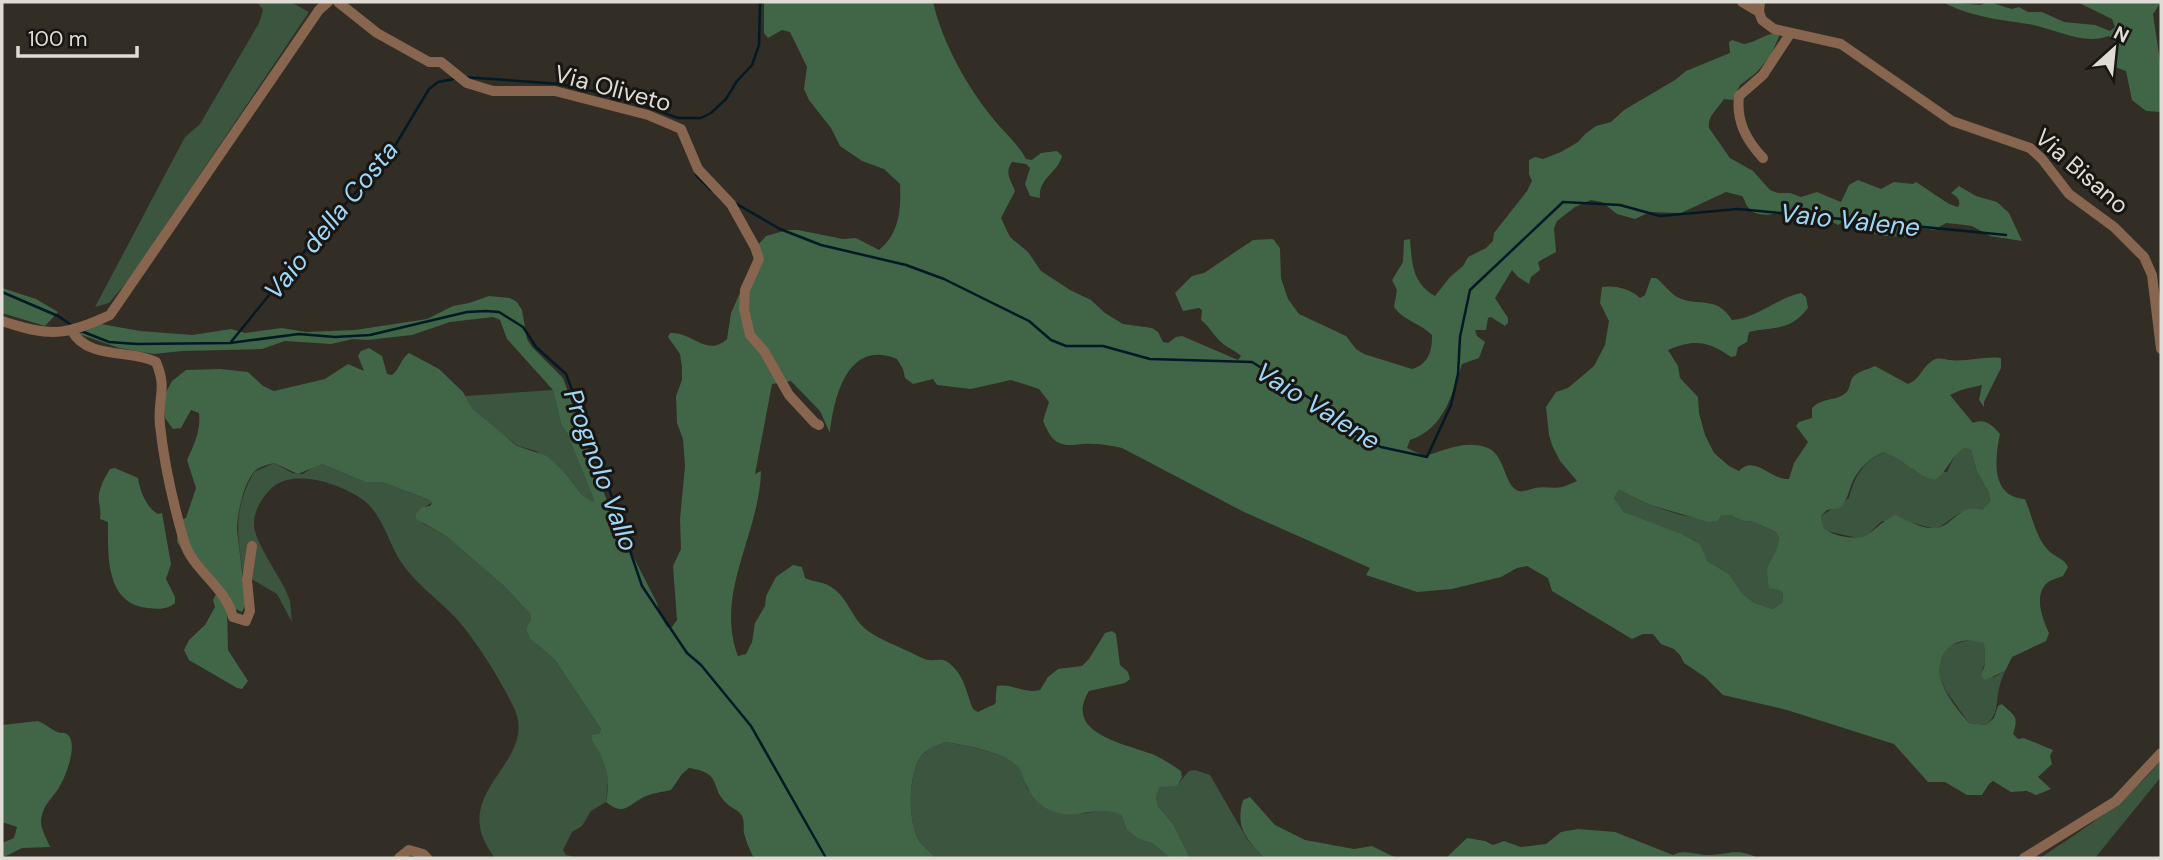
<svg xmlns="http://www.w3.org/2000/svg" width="2163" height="860" viewBox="0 0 2163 860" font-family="'DM Sans',sans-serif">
<rect width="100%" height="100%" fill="#322d25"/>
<g fill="#3b553f">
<polygon points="257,2 291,2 309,12 131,277 109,303 95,307 185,137 200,124 259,23 263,10"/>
<polygon points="553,390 561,424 567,433 594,500 592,503 582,495 566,474 536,451 518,446 495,428 473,409 465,396"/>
<path d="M1965 448 1971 450 1977 472 1989 493 1990 503 1982 510C1963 504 1953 520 1936 529L1912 523 1882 521 1866 536 1857 538 1827 531 1822 525 1821 516 1849 498C1854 477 1864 460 1885 452L1899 457 1915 471 1947 472 1956 453Z"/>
<path d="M274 463 292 473 303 474 316 465 322 464 365 482H382L430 500 432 503 426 506 422 523 446 536 505 587 530 614 531 619 526 629 538 645 555 660 601 729 599 734 607 767 608 782 606 802 591 811 582 826 572 832 563 850 566 855 581 858H495C443 792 540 764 514 708 501 680 474 637 453 615 435 597 415 583 401 562 388 542 382 513 362 499 342 485 301 470 277 484 266 491 253 510 254 524 254 544 284 580 290 601 291 608 291 615 292 622L277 594 243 574C237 533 233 510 254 472Z"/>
<polygon points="1619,490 1650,505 1681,515 1718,521 1722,515 1730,515 1743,521 1754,522 1776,532 1779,538 1777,548 1768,565 1783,594 1782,603 1772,609 1753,602 1743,594 1729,574 1707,561 1677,532 1631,515 1624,512 1614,498"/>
<path d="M1974 639 1984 643 1985 664 1982 669 1994 677 2005 671C2002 678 1999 686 1998 694 1996 708 1997 715 1986 725L1969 723 1946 691 1938 673 1943 652 1950 645Z"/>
<path d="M945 742C963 745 1010 753 1020 769 1023 775 1025 784 1028 790 1044 797 1062 809 1079 813 1095 816 1098 803 1121 815L1127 830 1138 839 1152 843 1170 858H935C930 851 925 848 920 842 907 823 908 774 921 756 927 748 937 746 945 742Z"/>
<path d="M2161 760V777L2095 858H2040C2084 829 2127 802 2161 760Z"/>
<polygon points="1195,770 1210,775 1247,839 1264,858 1190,858 1173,824 1158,806 1156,797 1160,787 1177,785 1189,771"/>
</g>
<g fill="#416547" fill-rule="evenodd">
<path d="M764 2H933C942 42 968 89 995 121 1006 134 1018 144 1026 159L1032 160 1041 153 1057 151 1062 156C1058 173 1038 178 1040 198L1030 196 1025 184 1030 168 1026 164 1012 162C1004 173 1011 180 1015 191L1001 218 1010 237 1028 252 1041 271 1070 290 1091 300 1105 313 1123 324 1152 328 1158 332 1163 342 1168 343 1176 337 1182 336 1238 360 1241 356C1235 350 1227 348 1221 342 1213 335 1211 328 1201 320L1202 310 1199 308 1183 311 1175 293 1192 276 1204 273 1253 240 1273 239 1280 248 1281 278 1288 299 1299 314 1346 336 1356 349 1364 354 1412 369C1429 364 1432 351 1432 335 1420 323 1404 321 1394 307L1397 290 1392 280 1403 262 1404 240 1410 239C1412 263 1412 283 1435 296L1450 277 1463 266 1468 257 1486 248 1493 241 1494 233 1527 191 1532 181 1529 174V160L1535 157 1543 159 1561 152 1578 142 1585 134 1596 126 1611 122 1624 110 1675 80 1686 71 1730 53 1729 42 1732 40 1744 44C1758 42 1765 32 1780 34L1771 55 1756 73 1740 85 1733 100 1724 99C1718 109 1707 116 1709 128L1730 158 1753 171 1770 190 1778 193H1790L1801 197 1817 192 1841 202 1849 185 1858 180 1881 189 1894 182 1913 184 1916 182 1949 204 1958 207C1962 200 1956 196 1951 193L1959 186 1976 196 1997 202 2009 213 2022 241 1990 236 1972 226 1956 224 1946 223 1934 230 1922 228 1913 237 1883 236 1866 232 1847 219 1838 225 1814 213 1795 216 1784 211C1774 215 1755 218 1748 207 1745 204 1745 199 1742 196L1726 192 1681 213 1650 212 1635 219 1617 214 1602 202 1591 200 1575 207 1557 221 1554 228 1556 252 1538 262 1540 270 1531 277 1529 284 1518 277 1512 270 1495 298 1508 318V323L1505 326 1491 317 1488 318 1486 330H1475L1477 336 1485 342 1479 358 1462 364C1452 395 1444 429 1410 440L1407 448 1424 456C1444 451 1466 439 1488 448 1506 456 1504 487 1519 491 1525 492 1530 489 1535 488 1544 486 1554 489 1562 487 1566 486 1572 483 1577 481L1560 461 1552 445 1549 435 1546 407 1556 392 1568 388 1594 366 1605 345 1609 321 1600 303 1602 287C1615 285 1631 289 1640 298L1645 295 1651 278H1656C1663 283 1670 293 1677 297 1698 308 1716 294 1732 320 1756 319 1777 298 1801 293L1806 297 1808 308C1789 332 1775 326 1749 332L1747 342 1738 347 1736 356 1731 357C1708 341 1694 339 1668 350L1678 366 1680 378 1698 397 1699 413 1705 435 1714 453 1729 466 1739 471C1755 454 1770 480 1789 479L1794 463 1808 442 1796 426 1799 422 1812 418V408C1822 398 1833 401 1843 395 1852 390 1848 382 1854 376 1859 371 1869 369 1875 366L1908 384C1920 380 1922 367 1932 361 1937 357 1943 359 1949 360 1967 362 1983 356 2001 358V368L1984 402V407L1979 400 1982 385 1961 390 1950 395 1973 423C1985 418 1992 425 2000 434 1995 458 1990 497 2025 499 2032 515 2035 535 2047 549 2054 557 2064 558 2068 567L2063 576C2058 578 2050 580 2047 583 2033 596 2043 620 2049 633L2046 641 2012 657 2005 671 1985 680 1981 676 1985 664 1984 643C1967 637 1945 641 1941 661 1940 667 1938 671 1940 677 1945 695 1957 709 1969 723L1986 725 1994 718 1998 706 2002 704C2015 717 2019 715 2013 734L2018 739 2024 738 2053 750 2050 756 2052 764 2038 777 2051 789 2036 795 2027 791 2011 792 1993 781 1989 784 1982 795H1967L1945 782H1928L1894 744 1787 710 1723 695 1705 677 1684 663 1680 655 1674 649 1661 644 1653 634H1643L1632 639 1552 591 1548 578 1527 566 1517 568 1501 577 1452 589 1417 592 1366 575 1370 568 1244 512 1122 448C1109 445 1095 443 1082 444 1059 447 1053 444 1043 421L1049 402 1039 389 1011 380 971 389 937 385 933 379 913 384 905 378 903 369 897 359C848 339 834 396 830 433L820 411 791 381 772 384 755 474 761 471C760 533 714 594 738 656L746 654 752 642 755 623 765 606 766 596 776 577 793 565 802 567 805 578C816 583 824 581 834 589 849 600 852 619 867 630 878 639 905 649 920 657 932 664 940 656 949 663 965 676 966 692 973 709L978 712C1003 699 993 710 997 686 1014 683 1021 694 1040 690L1048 677 1058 669 1082 666 1089 659 1105 633 1112 631 1116 634 1120 665 1128 672 1130 679 1125 683 1089 691C1063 733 1123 743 1152 754 1162 758 1172 765 1181 771L1182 777 1177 786 1160 787 1156 797 1158 806 1173 824 1190 858H1170L1152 843 1138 839 1127 830 1121 815C1100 804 1080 819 1058 813 1040 808 1031 797 1024 780 1022 776 1021 769 1017 766 1004 752 964 745 945 742 937 746 927 748 921 756 908 774 907 823 920 842 925 848 930 851 935 858H754C750 851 746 841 744 833 743 827 745 822 742 816 739 810 731 808 726 803 709 786 723 773 689 768L682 774 671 790C662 792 651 793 642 798 627 806 624 816 606 802 611 775 606 763 592 740V735L599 734 601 729 555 660 530 638 526 629 531 619 530 614 505 587 446 536 416 519V514L422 507 430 506 432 503 430 500 382 482H365L322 464 298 474 274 463C266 465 258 467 253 473 243 486 237 515 237 530L246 604 242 612 227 605 228 650 248 681 242 689 237 688 189 660 184 650 189 640 205 625 215 607 213 600 216 594 177 542 178 521 186 518 196 488 187 460C194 445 201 430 199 413L191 410 181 428 173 429 165 418 163 398 172 381 186 370 220 369 248 372 263 386 274 391 325 379 348 364 364 371 358 356 361 351 369 348 382 356 387 374 392 375C400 369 401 358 409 353L439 369 463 392 473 409 517 446 547 456 566 474 582 495 593 502 594 500 567 433 561 424 553 390 507 339 500 320 493 317 450 322 412 335 367 340 353 339 331 344 285 341 262 349 182 351 154 354 119 348 79 334 101 324 140 331 192 335 231 329 245 333 282 328 306 332 355 330 427 319 453 306 469 303 489 296 510 298 517 302 522 310 527 339 532 347 563 378 612 515 657 603 659 613 667 627H672L677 620 673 566 681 549 680 519 685 466 683 439 677 423 676 396 682 380V367L680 354 668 337 670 333C692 331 707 358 727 339L731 313 739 295 750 282 757 246 766 236 787 230H798L843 239 856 238 879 250C900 233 901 209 900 184L884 169 862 161 840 146 831 128 809 100 804 89 807 67 790 32 782 30 768 38 764 33ZM1965 448 1971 450 1977 472 1989 493 1990 502 1982 510C1957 502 1954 529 1932 528 1920 528 1907 520 1895 515 1884 520 1877 528 1867 535 1858 540 1837 537 1828 531 1822 528 1822 522 1821 516L1827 510 1840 508C1848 499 1848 493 1852 483 1858 469 1871 457 1884 452 1904 459 1915 475 1935 480 1949 470 1951 455 1965 448ZM1619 490 1650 505 1709 522 1718 521 1722 515H1730L1743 521 1754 522 1776 532 1779 538 1777 548 1768 565 1767 573 1769 588 1780 590 1783 594 1782 603 1772 609 1753 602 1743 594 1729 574 1707 561 1700 544 1677 532 1624 512 1614 498Z"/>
<path d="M1943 2 1980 5 1989 2 2012 9 2019 7 2028 12H2042L2064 22 2095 25 2110 31 2115 27 2112 19 2077 2H2161L2153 14 2161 68V112L2146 111 2132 100 2126 71 2112 66 2115 42 2109 36C2082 46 2055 28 2028 24 2001 20 1967 16 1943 2Z"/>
<polygon points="2,288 36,299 58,312 45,326 2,313"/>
<path d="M115 468 138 478C140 492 147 508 158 514L162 513 171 564 166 579 175 597V603C167 610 158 609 148 608 105 604 108 555 108 522L100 519C101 511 100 509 99 502 97 491 105 477 110 469Z"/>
<path d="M38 721C45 724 51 729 57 732 63 734 63 731 68 735 79 745 64 782 56 792 49 801 42 808 41 821 41 830 47 839 50 847L22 848 2 858V843L14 838 17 827 2 822V725Z"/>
<path d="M1250 797 1275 825 1305 840 1354 849 1372 846 1396 858H1264C1246 838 1235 828 1243 800Z"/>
<path d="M1578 829 1615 832 1673 855C1685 849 1695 855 1707 855 1728 855 1736 847 1758 858H1446L1467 838 1485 841 1493 845 1504 841 1521 847 1546 844 1561 832Z"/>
</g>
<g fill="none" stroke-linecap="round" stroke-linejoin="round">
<g stroke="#031a26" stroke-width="2.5">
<polyline points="464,77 560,84 623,98 678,118 701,118 711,113 726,99 737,81 752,65 759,45 760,2"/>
<polyline points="696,175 711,190"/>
<polyline points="735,203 780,229 821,245 906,265 944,279 1029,321 1051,340 1066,346 1103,346 1150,359 1252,362 1311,399 1347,429 1381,447 1427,457 1451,405 1458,374 1460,337 1470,290 1563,202 1620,205 1660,216 1738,209 2006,235"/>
<polyline points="2,292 58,316 73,326"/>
<polyline points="81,331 109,342 137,344 230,343 299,334 335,337 370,335 467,312 486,311 499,312 523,327 536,347 566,374 604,474 642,586 687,653 701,665 751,726 826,858"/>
<polyline points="231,342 321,231 390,154 429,89 438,82 454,79"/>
</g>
<g stroke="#87654e" stroke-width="10">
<polyline points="338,2 377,33 429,62 441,62 467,83 493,91 555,91 648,115 681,129 698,169 731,204 755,247 759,259 745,290 744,309 750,335 764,351 789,395 815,423 819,425"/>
<polyline points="1742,2 1759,12"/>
<polyline points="1760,2 1759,12 1762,20 1774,29 1841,44 1952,121 2030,148 2042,159 2069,194 2114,227 2144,257 2152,275 2161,349"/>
<path d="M1763 158C1746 140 1736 121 1739 96L1763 75 1790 34"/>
<path d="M2 321C50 337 65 336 110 315L319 10 328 2"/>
<path d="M72 331C88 360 131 349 156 362 168 390 157 398 160 425 164 464 173 503 184 541 192 570 226 587 233 617L246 621 250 611 247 580 252 546"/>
<polyline points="399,858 409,850 423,854 427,858"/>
<polyline points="2024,858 2116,801 2161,753"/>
</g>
</g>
<g text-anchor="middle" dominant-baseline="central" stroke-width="6" stroke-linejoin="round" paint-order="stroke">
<g font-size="24" fill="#dfdcd6" stroke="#181612">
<text transform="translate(613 88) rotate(15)">Via Oliveto</text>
<text transform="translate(2082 171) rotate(41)">Via Bisano</text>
</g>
<g font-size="26" font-style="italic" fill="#9ed7f8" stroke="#181612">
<text transform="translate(331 220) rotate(-51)">Vaio della Costa</text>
<text transform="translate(1850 220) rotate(6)">Vaio Valene</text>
<text transform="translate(1318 406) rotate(32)">Vaio Valene</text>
<text transform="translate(601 470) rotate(70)">Prognolo Vallo</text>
</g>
</g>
<rect width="2163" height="860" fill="none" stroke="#dfdcd6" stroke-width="7"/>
<g transform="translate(2114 49) rotate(27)" stroke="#181612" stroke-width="5" paint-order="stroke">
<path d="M0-5L12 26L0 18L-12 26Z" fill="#dfdcd6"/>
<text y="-10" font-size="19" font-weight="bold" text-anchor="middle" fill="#dfdcd6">N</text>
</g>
<path d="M18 46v10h119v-10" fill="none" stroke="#dfdcd6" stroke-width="3.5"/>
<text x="28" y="46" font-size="21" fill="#dfdcd6" stroke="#181612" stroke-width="5" paint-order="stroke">100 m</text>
</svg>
